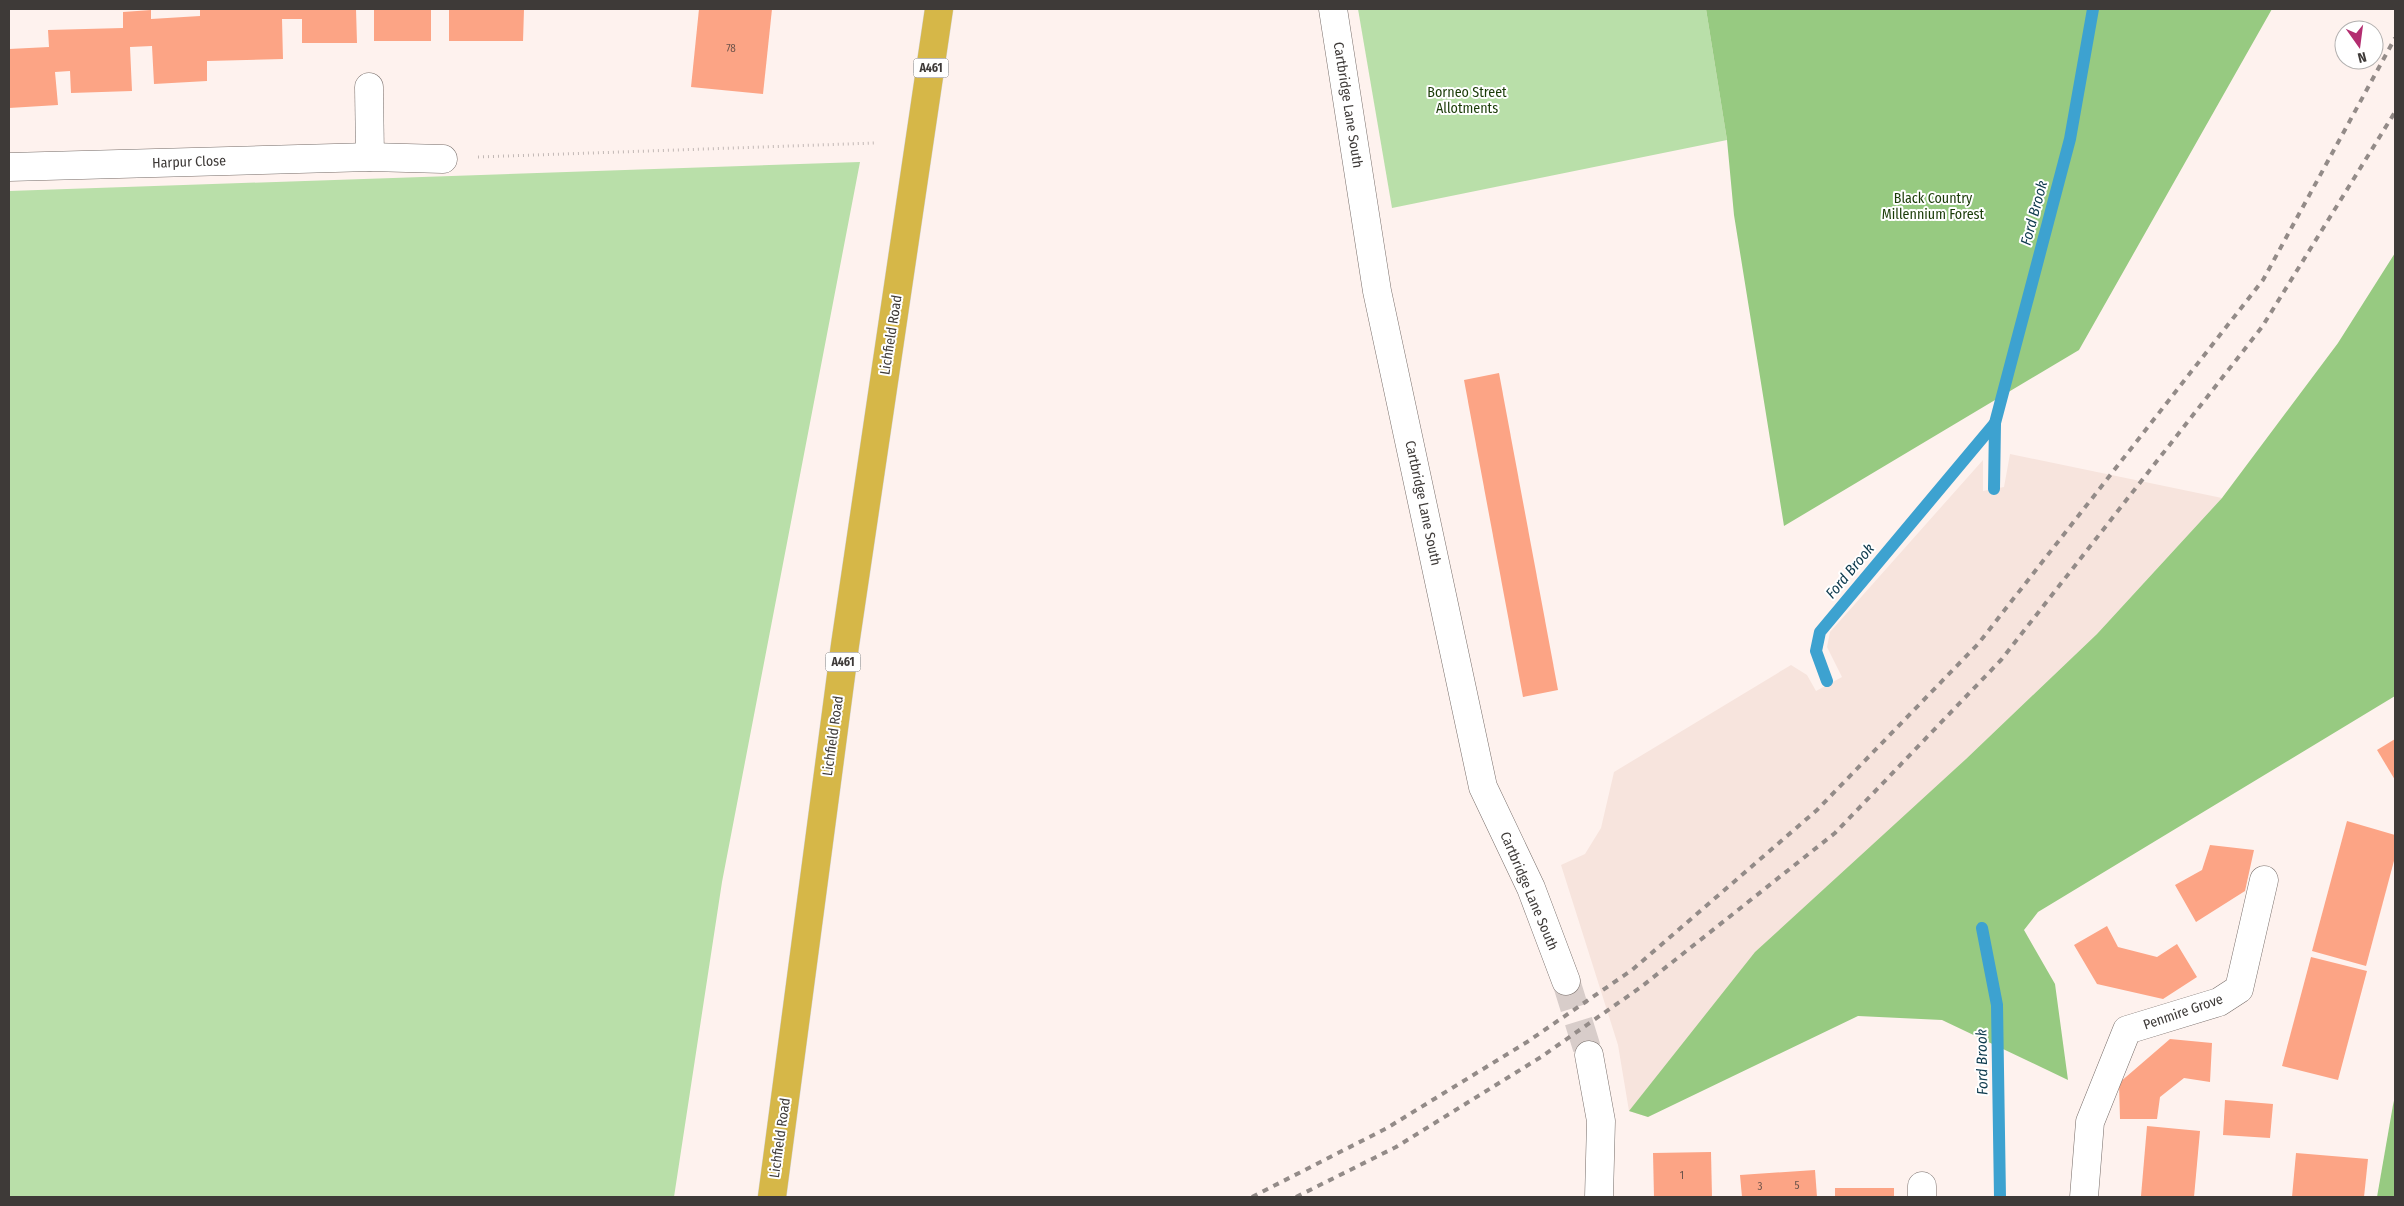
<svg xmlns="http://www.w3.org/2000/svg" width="2404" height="1206" viewBox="0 0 2404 1206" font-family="'Fira Sans Condensed',sans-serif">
<rect width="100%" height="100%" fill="#fef2ee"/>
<polygon fill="#f7e4dd" points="2010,454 2222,498 2097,634 1966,759 1648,1117 1629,1111 1618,1045 1561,865 1585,854 1601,828 1614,772 1791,665 1807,675 1816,691 1842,677 1827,647 1830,632 1983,460 1983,491 2004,487"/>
<g fill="#b9dfa9">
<polygon points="1358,9 1706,9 1727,140 1392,208"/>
<polygon points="860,162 722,882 674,1197 9,1197 9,191"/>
</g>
<g fill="#97ca81">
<polygon points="1706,9 2272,9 2079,350 1784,526 1734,215 1727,140"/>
<polygon points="2395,253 2395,696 2038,912 2024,930 2055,984 2068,1080 1942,1020 1858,1016 1648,1117 1629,1111 1755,952 1966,759 2097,634 2222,498 2338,343"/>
<polygon points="2395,1096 2395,1197 2377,1197 2393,1105"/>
</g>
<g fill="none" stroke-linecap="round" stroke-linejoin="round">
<g stroke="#3da2d0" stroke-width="12">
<polyline points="1994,489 1995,423 2070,139 2093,9"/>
<polyline points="1827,681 1816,651 1820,632 1995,423"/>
<polyline points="1982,928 1997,1005 2000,1197"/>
</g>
</g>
<g fill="#fca485">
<polygon points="200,9 356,9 357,43 302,43 302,19 282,19 283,59 207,61 207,81 154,84 152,46 130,47 132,91 71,93 70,71 55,72 58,105 9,108 9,49 49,47 48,30 123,28 123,12 151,10 151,19 200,16"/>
<rect x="374" y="9" width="57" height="32"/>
<polygon points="449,9 524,9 523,41 449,41"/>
<polygon points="699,9 772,9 763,94 691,87"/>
<polygon points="1499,373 1558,690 1523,697 1464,380"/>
<polygon points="2395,739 2395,780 2377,750"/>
<polygon points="2347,821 2395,835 2395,857 2366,966 2312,951"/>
<polygon points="2210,845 2254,850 2245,891 2196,922 2175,885 2202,870"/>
<polygon points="2107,926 2118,947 2157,957 2177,944 2197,977 2163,999 2097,984 2074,945"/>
<polygon points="2311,957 2367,971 2338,1080 2282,1066"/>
<polygon points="2170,1039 2212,1043 2210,1082 2184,1078 2160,1097 2157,1119 2120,1119 2119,1083"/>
<polygon points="2225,1100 2273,1104 2270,1138 2223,1135"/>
<polygon points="2147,1126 2200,1131 2194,1197 2141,1196"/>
<polygon points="1711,1152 1712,1197 1654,1197 1653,1153"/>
<polygon points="2296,1153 2368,1159 2364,1197 2292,1197"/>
<polygon points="1815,1170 1817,1197 1742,1197 1740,1175"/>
<rect x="1835" y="1188" width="59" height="9"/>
</g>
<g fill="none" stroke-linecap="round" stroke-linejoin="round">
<polyline stroke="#d8cdca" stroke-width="28" stroke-dasharray="28 14" stroke-linecap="butt" points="1566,981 1589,1055"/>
<g stroke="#776d69" stroke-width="29">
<g id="minor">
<polyline points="1333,9 1377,291 1483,787 1531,888 1566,981"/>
<polyline points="369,87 370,157"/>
<polyline points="9,167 370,157 443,159"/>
<polyline points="1589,1055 1601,1121 1599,1197"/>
<polyline points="1922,1197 1922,1186"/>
<polyline points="2084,1197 2090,1122 2127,1030 2219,1002 2239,989 2264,880"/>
</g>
</g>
<g stroke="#d5d4d3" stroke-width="29">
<polyline id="highway" points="772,1197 845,645 939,9"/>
</g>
<polyline stroke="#c2b8b5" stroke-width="3" stroke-dasharray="1 4" stroke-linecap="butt" points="478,157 875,143"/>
<use href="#minor" stroke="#fff" stroke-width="28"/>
<use href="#highway" stroke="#d6b748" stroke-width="28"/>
<g stroke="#938b88" stroke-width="4" stroke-dasharray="6 6" stroke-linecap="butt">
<polyline points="1252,1197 1387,1128 1527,1042 1632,970 1817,810 1978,644 2263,280 2395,38"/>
<polyline points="1296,1197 1396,1147 1541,1057 1641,987 1835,833 2001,660 2262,327 2395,112"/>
</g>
</g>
<g text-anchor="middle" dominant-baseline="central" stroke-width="4" stroke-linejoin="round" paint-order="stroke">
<g font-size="11" fill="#6e544b">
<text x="731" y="48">78</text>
<text x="1682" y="1175">1</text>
<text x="1797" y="1185">5</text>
<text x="1760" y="1186">3</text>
</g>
<g fill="#fff" stroke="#787574" stroke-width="1">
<rect x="913.5" y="58.5" width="35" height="19" rx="4"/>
<rect x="825.5" y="652.5" width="35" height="19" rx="4"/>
</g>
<g font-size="12" font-weight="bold" fill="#3e3a38">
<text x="931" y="68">A461</text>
<text x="843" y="662">A461</text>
</g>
<g font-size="14" fill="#1a3b07" stroke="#fff">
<text x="1467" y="92">Borneo Street<tspan x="1467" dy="16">Allotments</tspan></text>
<text x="1933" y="198">Black Country<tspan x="1933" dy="16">Millennium Forest</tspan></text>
</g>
<g font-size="14" fill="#3e3a38" stroke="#fff">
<text transform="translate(1348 105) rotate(81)">Cartbridge Lane South</text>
<text transform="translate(189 162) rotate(-2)">Harpur Close</text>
<text transform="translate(891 335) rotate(-81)">Lichfield Road</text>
<text transform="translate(1423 503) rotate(78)">Cartbridge Lane South</text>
<text transform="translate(833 736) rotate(-82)">Lichfield Road</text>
<text transform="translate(1529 891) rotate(67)">Cartbridge Lane South</text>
<text transform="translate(2183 1012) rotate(-19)">Penmire Grove</text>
<text transform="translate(780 1138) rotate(-82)">Lichfield Road</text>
</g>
<g font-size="15" font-style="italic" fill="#0e3a4d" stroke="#fff">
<text transform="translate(2034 213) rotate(-75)">Ford Brook</text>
<text transform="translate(1850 571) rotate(-50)">Ford Brook</text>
<text transform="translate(1982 1062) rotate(-91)">Ford Brook</text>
</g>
</g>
<rect width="2404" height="1206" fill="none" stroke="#3e3a38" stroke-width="20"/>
<g transform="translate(2359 45) rotate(166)"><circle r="24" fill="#ffffff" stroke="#b2b0af"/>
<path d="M0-4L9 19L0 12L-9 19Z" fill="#b32d70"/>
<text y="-8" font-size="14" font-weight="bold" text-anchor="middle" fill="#3e3a38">N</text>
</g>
</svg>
